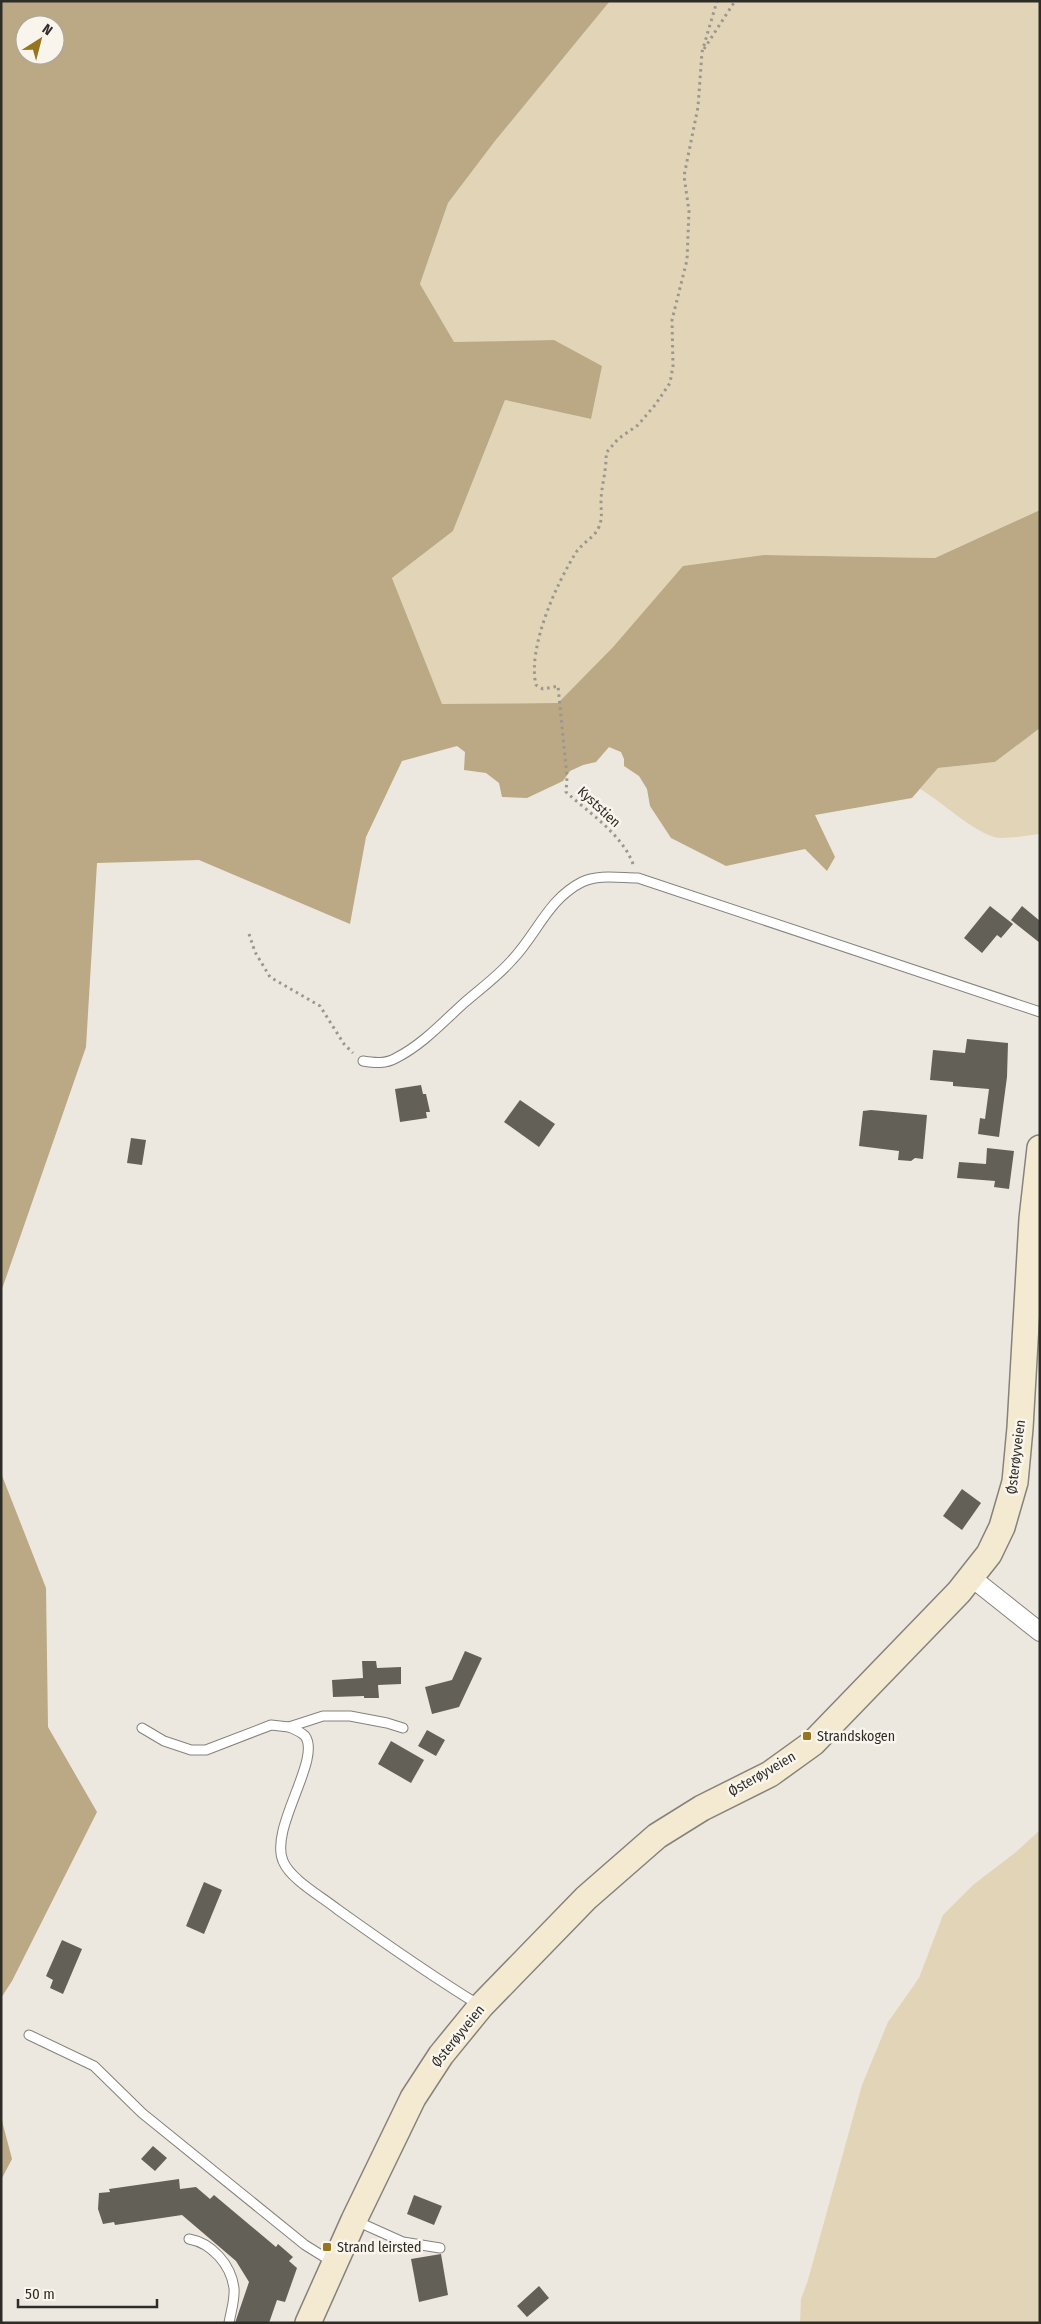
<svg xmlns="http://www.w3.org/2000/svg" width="1041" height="2324" viewBox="0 0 1041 2324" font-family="'Fira Sans Condensed',sans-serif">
<rect width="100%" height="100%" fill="#ece8df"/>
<g fill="#e2d5b7">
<polygon points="610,1 1040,1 1040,510 935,558 764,555 614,646 558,703 442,705 392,578 453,531 505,400 590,419 554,340 454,343 420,284 448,203 495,141"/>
<path d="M1040 728V834C1029 835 1003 840 994 837 966 827 944 803 920 789L938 768 995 762Z"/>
<polygon points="1040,1830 1040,2323 800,2323 801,2299 808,2280 862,2085 888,2022 919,1978 943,1915 973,1885 1016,1852"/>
</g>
<g fill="#baa984" fill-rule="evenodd">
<path d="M1 1H610L495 141 448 203 420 284 454 342 554 340 602 366 591 419 505 400 453 531 392 578 442 704 558 703 614 646 683 566 764 555 935 558 1040 510V728L995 762 938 768 912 798 815 815 835 857 827 871 805 849 726 866 671 838 650 806 647 789 639 776 624 766V759L621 752 609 747 596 762 583 765 570 771 563 781 527 798 502 797 499 783 486 773 464 770 465 752 457 746 402 761 366 837 350 924 199 860 97 863 86 1047 1 1292ZM25 25H55V55H25Z"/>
<polygon points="1,1473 46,1588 48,1727 97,1812 12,1981 1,1998"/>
<polygon points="1,2117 12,2159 1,2180"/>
</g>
<g fill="#636058">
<polygon points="990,906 1013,924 1001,938 997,935 982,953 964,938"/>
<polygon points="1022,906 1040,921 1040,943 1011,920"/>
<polygon points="967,1039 1008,1043 1007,1077 999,1137 978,1134 980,1118 985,1119 989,1089 953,1086 953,1082 930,1080 933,1050 965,1053"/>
<polygon points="421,1085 423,1094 426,1094 430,1112 426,1112 427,1118 400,1122 395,1089"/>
<polygon points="520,1100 555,1124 539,1147 504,1122"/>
<polygon points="871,1110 927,1115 923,1159 915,1158 911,1161 898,1160 899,1151 859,1146 863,1111"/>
<polygon points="131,1138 146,1140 142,1165 127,1163"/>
<polygon points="987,1148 1014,1151 1009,1189 994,1187 995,1181 957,1178 959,1162 986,1164"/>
<polygon points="962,1489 981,1503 962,1530 943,1516"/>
<polygon points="465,1651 482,1658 459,1707 432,1714 425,1687 452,1680"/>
<polygon points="362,1661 376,1661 377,1668 401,1667 401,1684 378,1685 379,1698 364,1698 364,1696 333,1697 332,1680 363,1678"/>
<polygon points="427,1730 445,1740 436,1756 418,1746"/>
<polygon points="391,1741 424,1760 411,1783 378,1764"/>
<polygon points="204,1882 222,1890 204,1934 186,1926"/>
<polygon points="62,1940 82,1949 63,1994 50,1988 53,1980 46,1976"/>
<polygon points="153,2146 167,2158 155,2171 141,2159"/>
<polygon points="179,2179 180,2189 196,2187 210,2199 214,2195 276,2247 278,2244 293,2257 289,2261 297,2268 285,2302 277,2300 269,2323 235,2323 249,2282 236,2261 182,2215 115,2225 114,2222 103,2224 98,2209 99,2193 110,2192 109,2189"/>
<polygon points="414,2195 442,2206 434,2225 407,2214"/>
<polygon points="441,2254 448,2295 419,2302 411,2259"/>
<polygon points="539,2286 549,2298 527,2317 517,2306"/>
</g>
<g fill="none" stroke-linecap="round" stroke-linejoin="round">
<g stroke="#86827a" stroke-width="11">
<g id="service">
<path d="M363 1061C375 1063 386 1064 396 1058 422 1045 443 1022 464 1003 480 989 498 976 512 960 537 934 548 899 582 882 598 874 620 878 638 878L1040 1012"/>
<path d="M289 1727C294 1729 301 1732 305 1736 322 1759 269 1828 283 1861 290 1879 322 1897 337 1909 383 1942 430 1975 479 2005"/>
<polyline points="142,1728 164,1741 191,1750 206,1750 271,1725 289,1727 323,1716 350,1716 387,1723 403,1728"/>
<polyline points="29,2035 94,2066 142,2113 305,2245 334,2263"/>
<polyline points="354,2220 403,2242 440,2248"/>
<path d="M189 2239C212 2243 231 2265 234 2288 235 2300 231 2311 229 2323"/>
</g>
</g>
<g stroke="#86827a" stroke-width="20">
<polyline id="minor" points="972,1578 1040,1632"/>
</g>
<g stroke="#86827a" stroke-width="28">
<polyline id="secondary" points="308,2323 354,2220 413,2098 441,2055 481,2006 586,1898 657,1836 702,1808 770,1774 813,1743 959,1592 989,1554 1002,1527 1015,1482 1020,1428 1032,1219 1040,1148"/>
</g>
<g stroke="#9a9790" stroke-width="3" stroke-dasharray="2.5 4" stroke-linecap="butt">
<polyline points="704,49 735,1"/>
<path d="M633 864C622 834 589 813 566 792L567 777 558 686 543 689 536 685C527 648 557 582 577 551 583 543 594 537 598 529 603 519 601 512 601 502 601 486 607 470 606 453L618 439 638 425 655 405 670 383 673 366 672 320 687 260 689 211 684 176 698 107 702 52 717 1"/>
<polyline points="249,934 255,952 270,977 320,1006 344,1044 353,1053"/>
</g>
<use href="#service" stroke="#fff" stroke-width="9"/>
<use href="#minor" stroke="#fff" stroke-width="18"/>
<use href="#secondary" stroke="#f4ead2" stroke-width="25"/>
</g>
<g fill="#95751d" stroke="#f9f5ec" stroke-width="2">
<rect x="802" y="1731" width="10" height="10" rx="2.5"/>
<rect x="322" y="2242" width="10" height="10" rx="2.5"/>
</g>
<g text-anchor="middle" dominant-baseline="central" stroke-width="5" stroke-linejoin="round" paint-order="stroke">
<g font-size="14" fill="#2d2c28" stroke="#f9f5ec">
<text transform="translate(599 807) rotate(43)">Kyststien</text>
<text transform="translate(1016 1457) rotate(-83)">Østerøyveien</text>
<text transform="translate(762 1774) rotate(-30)">Østerøyveien</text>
<text transform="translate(458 2036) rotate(-51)">Østerøyveien</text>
</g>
<g font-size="14" fill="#2d2c28" stroke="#f9f5ec" text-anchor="start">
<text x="817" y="1736">Strandskogen</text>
<text x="337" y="2247">Strand leirsted</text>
</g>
</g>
<rect width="1041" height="2324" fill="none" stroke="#2d2c28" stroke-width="5"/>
<g transform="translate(40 40) rotate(36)"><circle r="24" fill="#f9f5ec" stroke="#a7a59e"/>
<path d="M0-4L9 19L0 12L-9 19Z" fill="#95751d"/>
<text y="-8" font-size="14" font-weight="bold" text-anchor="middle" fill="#2d2c28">N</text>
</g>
<path d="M18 2299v8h139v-8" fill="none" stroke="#2d2c28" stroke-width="2.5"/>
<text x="25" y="2299" font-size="15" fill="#2d2c28" stroke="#f9f5ec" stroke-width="4" paint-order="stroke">50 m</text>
</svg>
